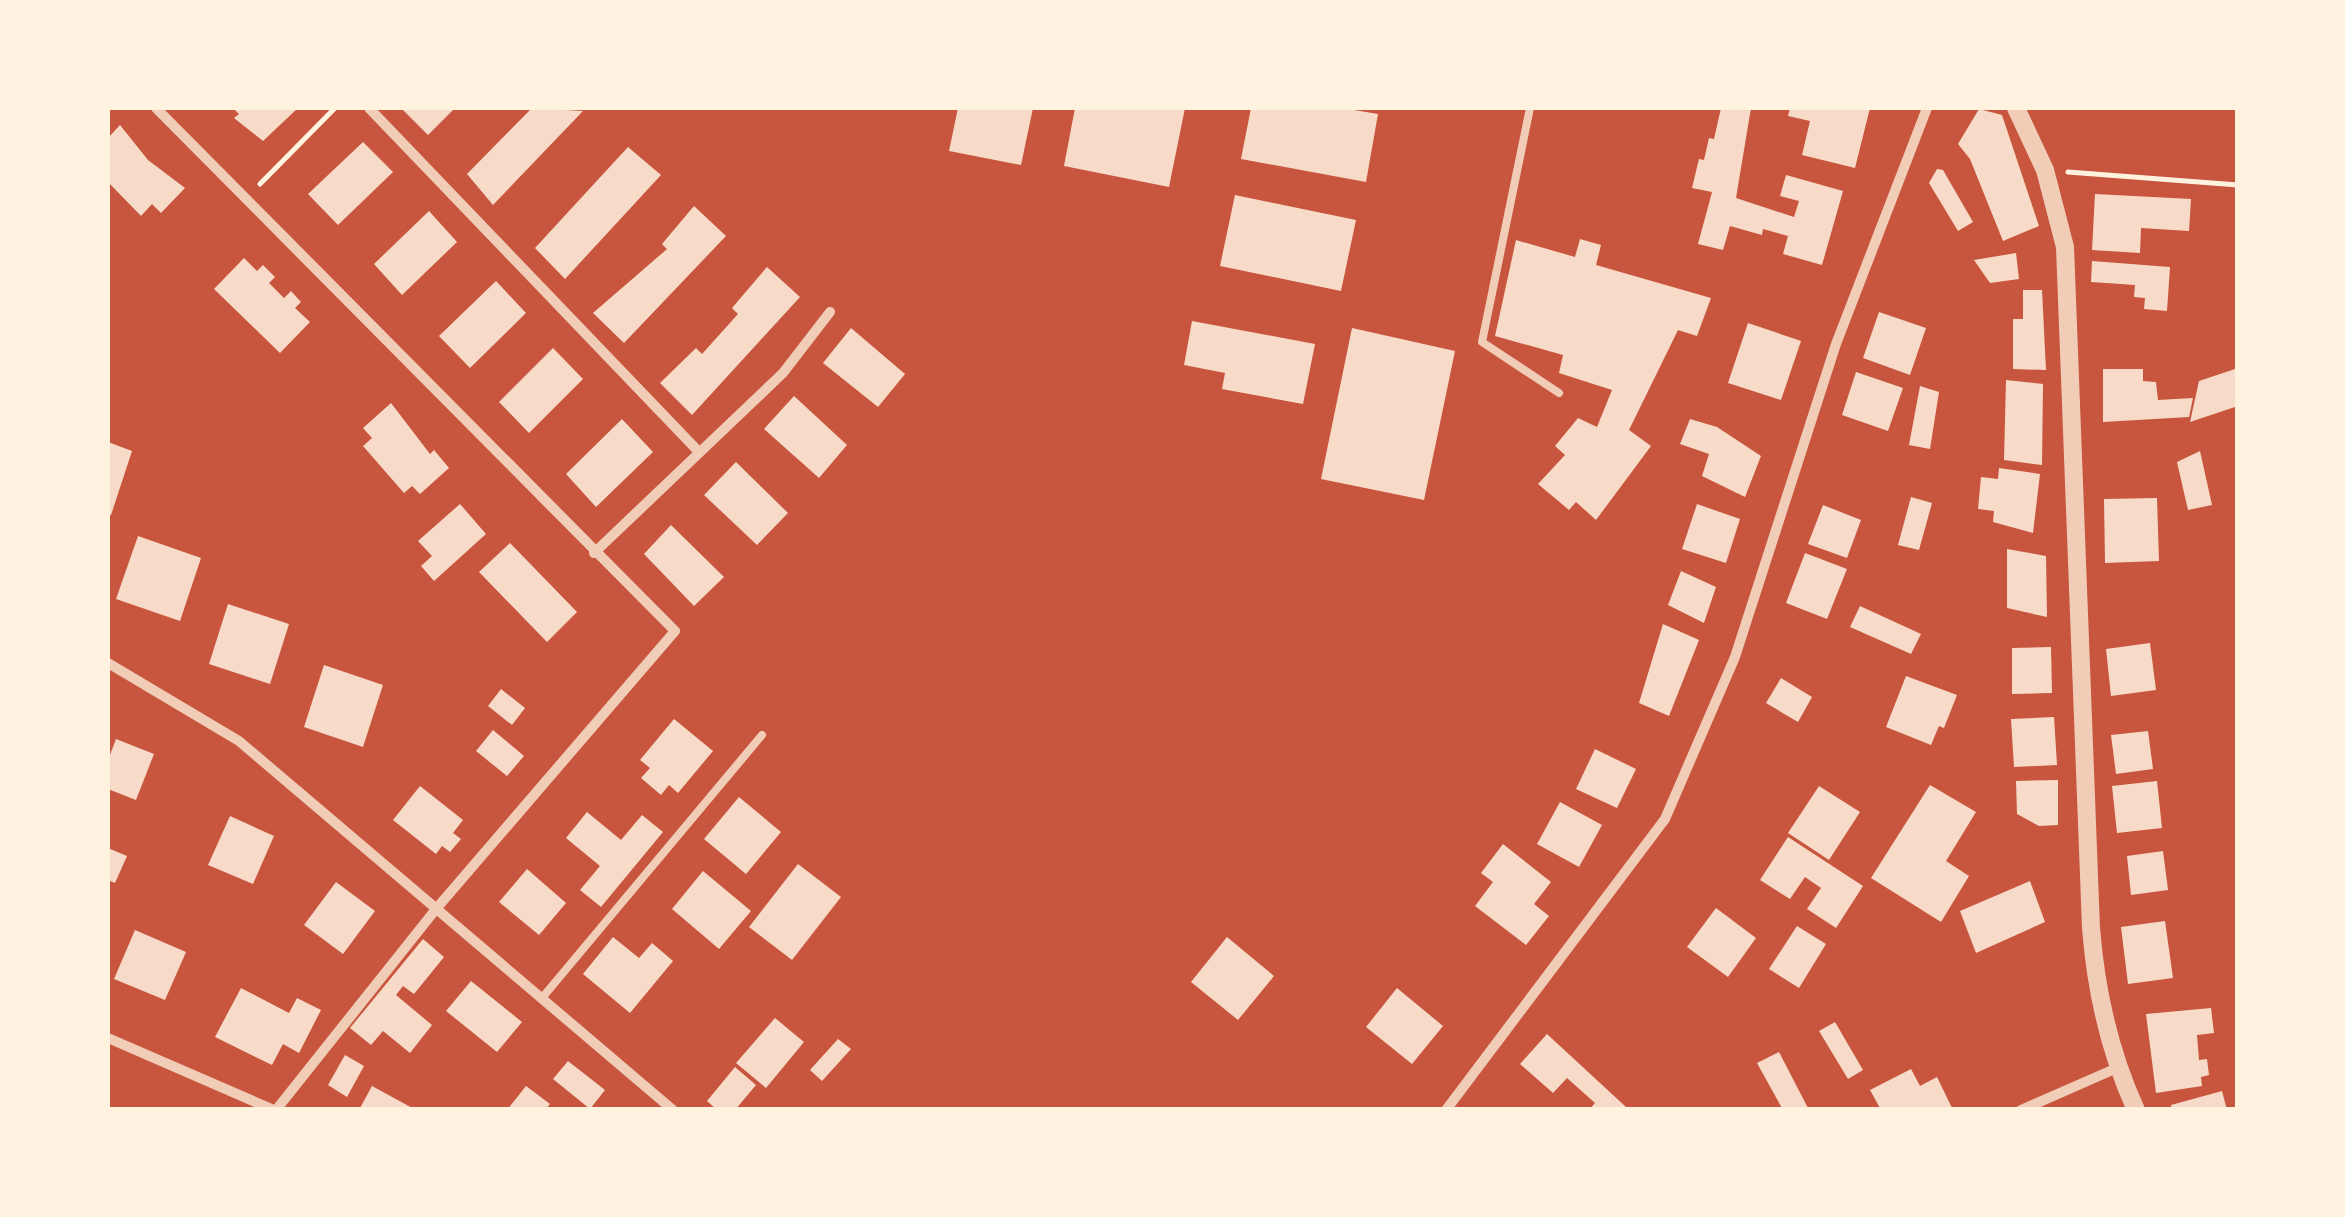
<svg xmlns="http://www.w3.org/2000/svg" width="2345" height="1217" viewBox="0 0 2345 1217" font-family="Inter,sans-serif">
<rect width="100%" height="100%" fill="#c8553d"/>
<g fill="#f7dbc8">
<polygon points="233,108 298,108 263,141 234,118 239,114"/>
<polygon points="401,108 455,108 428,135"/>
<polygon points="532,108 583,111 493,205 467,174"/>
<polygon points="958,108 1033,108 1021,165 949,151"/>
<polygon points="1075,108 1185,108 1169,187 1064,166"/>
<polygon points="1251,108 1342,108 1378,114 1366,182 1241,159"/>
<polygon points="1721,108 1751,108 1736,198 1794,217 1799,201 1780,196 1786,175 1843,191 1822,265 1783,254 1788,236 1763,229 1762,235 1730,226 1723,250 1698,244 1712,192 1692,188 1699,159 1704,160 1709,138 1714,139"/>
<polygon points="1790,108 1870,108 1855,168 1802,155 1810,121 1788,116"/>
<polygon points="1979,109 2002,115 2039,226 2003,241 1970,159 1958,144"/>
<polygon points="120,125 148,160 185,188 161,213 152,204 141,216 108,182 108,138"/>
<polygon points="363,142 393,172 338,225 308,194"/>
<polygon points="628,147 661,175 565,279 535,248"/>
<polygon points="1937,169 1943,170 1973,222 1958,231 1929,183"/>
<polygon points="2095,194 2191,199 2189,231 2141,228 2140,253 2092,250"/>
<polygon points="1235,195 1356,220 1341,291 1220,266"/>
<polygon points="694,206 726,236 624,343 593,313 667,249 662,244"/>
<polygon points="429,211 457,242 402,295 374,264"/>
<polygon points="1580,239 1601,245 1596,265 1711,298 1697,336 1678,330 1629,430 1651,446 1596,520 1576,502 1569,510 1538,484 1565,455 1555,446 1578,418 1597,427 1612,390 1559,373 1563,355 1495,336 1516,240 1575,257"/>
<polygon points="2016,253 2019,279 1990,283 1974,260"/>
<polygon points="244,258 257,271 263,265 275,277 269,283 284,298 291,291 301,302 295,308 310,322 280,353 214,289"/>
<polygon points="2092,261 2170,267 2167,311 2144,309 2145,298 2134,297 2135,285 2091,282"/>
<polygon points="767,267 800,297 692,415 660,383 696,348 702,354 738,314 732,308"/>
<polygon points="496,281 526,313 470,368 439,336"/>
<polygon points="2023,290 2042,290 2046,370 2013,369 2013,319 2023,319"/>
<polygon points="1879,312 1926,328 1910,375 1863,358"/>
<polygon points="1192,321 1315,344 1303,404 1222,389 1225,373 1184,365"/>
<polygon points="1748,323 1801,341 1781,400 1728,383"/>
<polygon points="851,328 905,374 878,407 823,363"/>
<polygon points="1352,328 1455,351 1424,500 1321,479"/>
<polygon points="553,348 583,379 529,433 499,402"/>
<polygon points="2238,368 2238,406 2190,422 2199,381"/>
<polygon points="2103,369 2143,369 2143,381 2156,382 2158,400 2193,398 2189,417 2103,422"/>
<polygon points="1856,372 1903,388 1888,431 1842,415"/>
<polygon points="2006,380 2043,384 2042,465 2004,460"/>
<polygon points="1920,386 1939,392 1930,449 1909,445"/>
<polygon points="794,396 847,445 819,478 764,429"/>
<polygon points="391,403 430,454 434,450 449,468 420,494 412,486 404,493 363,446 372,438 363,428"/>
<polygon points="622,419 653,452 596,507 566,474"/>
<polygon points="1690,419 1717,427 1761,456 1745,497 1702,476 1709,454 1680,444"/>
<polygon points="108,442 132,451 111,515 108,514"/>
<polygon points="2200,451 2212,505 2188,510 2177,462"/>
<polygon points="736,462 788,513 757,545 704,495"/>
<polygon points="1999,468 2040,474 2033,533 1993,522 1994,511 1978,509 1981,477 1998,479"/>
<polygon points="1911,497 1932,503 1919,550 1898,545"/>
<polygon points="2157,498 2159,561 2105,563 2104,499"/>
<polygon points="460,504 486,534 434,581 421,566 432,556 418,541"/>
<polygon points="1697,504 1740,519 1726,563 1682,549"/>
<polygon points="1823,505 1861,520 1847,558 1808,544"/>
<polygon points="671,525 724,577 694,606 644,554"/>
<polygon points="138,536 201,558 180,621 116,599"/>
<polygon points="510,543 577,612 547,642 479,572"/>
<polygon points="2007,549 2046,556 2047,617 2007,608"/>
<polygon points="1805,553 1847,569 1827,619 1786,603"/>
<polygon points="1681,571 1716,587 1704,623 1668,605"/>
<polygon points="228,604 289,624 270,684 209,664"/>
<polygon points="1860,606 1921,634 1911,654 1850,627"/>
<polygon points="1663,624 1699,640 1669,716 1639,703"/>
<polygon points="2150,643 2156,690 2111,696 2106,649"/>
<polygon points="2051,647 2052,693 2012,694 2012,648"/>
<polygon points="324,665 383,685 363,747 304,727"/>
<polygon points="1906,676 1957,695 1944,728 1939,726 1931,745 1886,727"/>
<polygon points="1781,678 1812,697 1798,722 1766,703"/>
<polygon points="501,689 525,708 512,725 488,706"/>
<polygon points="2054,717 2057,765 2014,767 2011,719"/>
<polygon points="674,719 713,751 678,793 669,785 661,795 641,778 650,768 640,760"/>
<polygon points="493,730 524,756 507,776 476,751"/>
<polygon points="2148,731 2153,769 2116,774 2111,735"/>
<polygon points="116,739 154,754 136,800 108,789 108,760"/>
<polygon points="1595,749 1636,769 1617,808 1576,789"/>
<polygon points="2058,780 2058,825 2039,826 2017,814 2016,781"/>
<polygon points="2157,781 2162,828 2117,833 2112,786"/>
<polygon points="1930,785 1976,812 1946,861 1969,876 1941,922 1871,878"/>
<polygon points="420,786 463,820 453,833 461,839 450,852 442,846 436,854 393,820"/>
<polygon points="1819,786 1860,812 1829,860 1788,833"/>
<polygon points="739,797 781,832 746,874 704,839"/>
<polygon points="1560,802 1602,825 1579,867 1537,844"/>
<polygon points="587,812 621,840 642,815 663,832 601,907 580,890 600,866 566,838"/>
<polygon points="230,816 274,836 253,884 208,865"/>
<polygon points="1788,837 1863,886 1836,928 1807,909 1821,888 1805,877 1790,899 1760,880"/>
<polygon points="1503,844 1551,882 1534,904 1549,916 1526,945 1475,906 1493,882 1481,873"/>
<polygon points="108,848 127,856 115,883 108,880"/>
<polygon points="2163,851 2168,890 2131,895 2127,856"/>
<polygon points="798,864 841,897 792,960 749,927"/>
<polygon points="527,869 566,903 539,935 499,902"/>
<polygon points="703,871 751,911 719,949 672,909"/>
<polygon points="2030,881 2045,922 1976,953 1960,911"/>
<polygon points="336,882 375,911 343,954 304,925"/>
<polygon points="1716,908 1756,938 1728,977 1687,947"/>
<polygon points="2165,921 2173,978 2128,984 2121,927"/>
<polygon points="1797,926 1826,944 1799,988 1769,969"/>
<polygon points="135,930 186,952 165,1000 114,979"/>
<polygon points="613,937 639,958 652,943 673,961 630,1013 583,974"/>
<polygon points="1227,937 1274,976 1238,1020 1191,982"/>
<polygon points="423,939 444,957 414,994 403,986 396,995 432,1025 410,1053 383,1031 371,1045 350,1028"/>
<polygon points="471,981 522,1022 497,1052 446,1011"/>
<polygon points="241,988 289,1013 297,998 321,1010 299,1053 283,1044 272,1065 215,1037"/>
<polygon points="1397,988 1443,1026 1412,1064 1366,1027"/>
<polygon points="2211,1008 2214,1033 2197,1035 2199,1060 2207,1059 2209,1075 2201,1077 2202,1086 2156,1093 2146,1014"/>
<polygon points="775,1018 804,1042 766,1088 736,1063"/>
<polygon points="1835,1022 1863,1070 1848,1079 1819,1031"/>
<polygon points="1547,1034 1626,1107 1589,1110 1595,1103 1567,1078 1553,1093 1520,1064"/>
<polygon points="838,1039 851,1049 822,1081 810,1070"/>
<polygon points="1779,1052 1809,1110 1783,1110 1757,1063"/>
<polygon points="345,1055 364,1066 347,1097 328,1085"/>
<polygon points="568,1061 605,1090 590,1109 553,1079"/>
<polygon points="735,1067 756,1085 735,1110 717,1110 707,1101"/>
<polygon points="1911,1069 1920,1086 1937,1077 1953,1110 1881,1110 1870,1090"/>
<polygon points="372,1086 416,1110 359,1110"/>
<polygon points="526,1086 550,1104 545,1110 507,1110"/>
<polygon points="2222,1091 2227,1110 2172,1110 2171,1105"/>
</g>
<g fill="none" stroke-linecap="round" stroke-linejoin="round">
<g stroke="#fff3e0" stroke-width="5">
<polyline points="2068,172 2238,185"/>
<polyline points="260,184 335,108"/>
</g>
<g stroke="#f1ccb7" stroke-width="8">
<polyline points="1530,108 1482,342 1559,393"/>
<polyline points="542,998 762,735"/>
</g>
<g stroke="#f1ccb7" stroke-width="10">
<polyline points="156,108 675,631 436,909 276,1110"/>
<polyline points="369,108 699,452"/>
<polyline points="594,553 783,373 830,312"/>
<polyline points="108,663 239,741 673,1110"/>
<polyline points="108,1038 274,1110"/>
<polyline points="1446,1110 1665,819 1735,657 1836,344 1927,108"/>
<polyline points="2021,1110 2117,1068"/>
</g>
<path stroke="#f1ccb7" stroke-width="18" d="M2016 108 2045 170 2065 247 2091 928C2096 992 2109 1051 2136 1110"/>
</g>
<rect width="2345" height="1217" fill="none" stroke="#fff3e0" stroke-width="220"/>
</svg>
